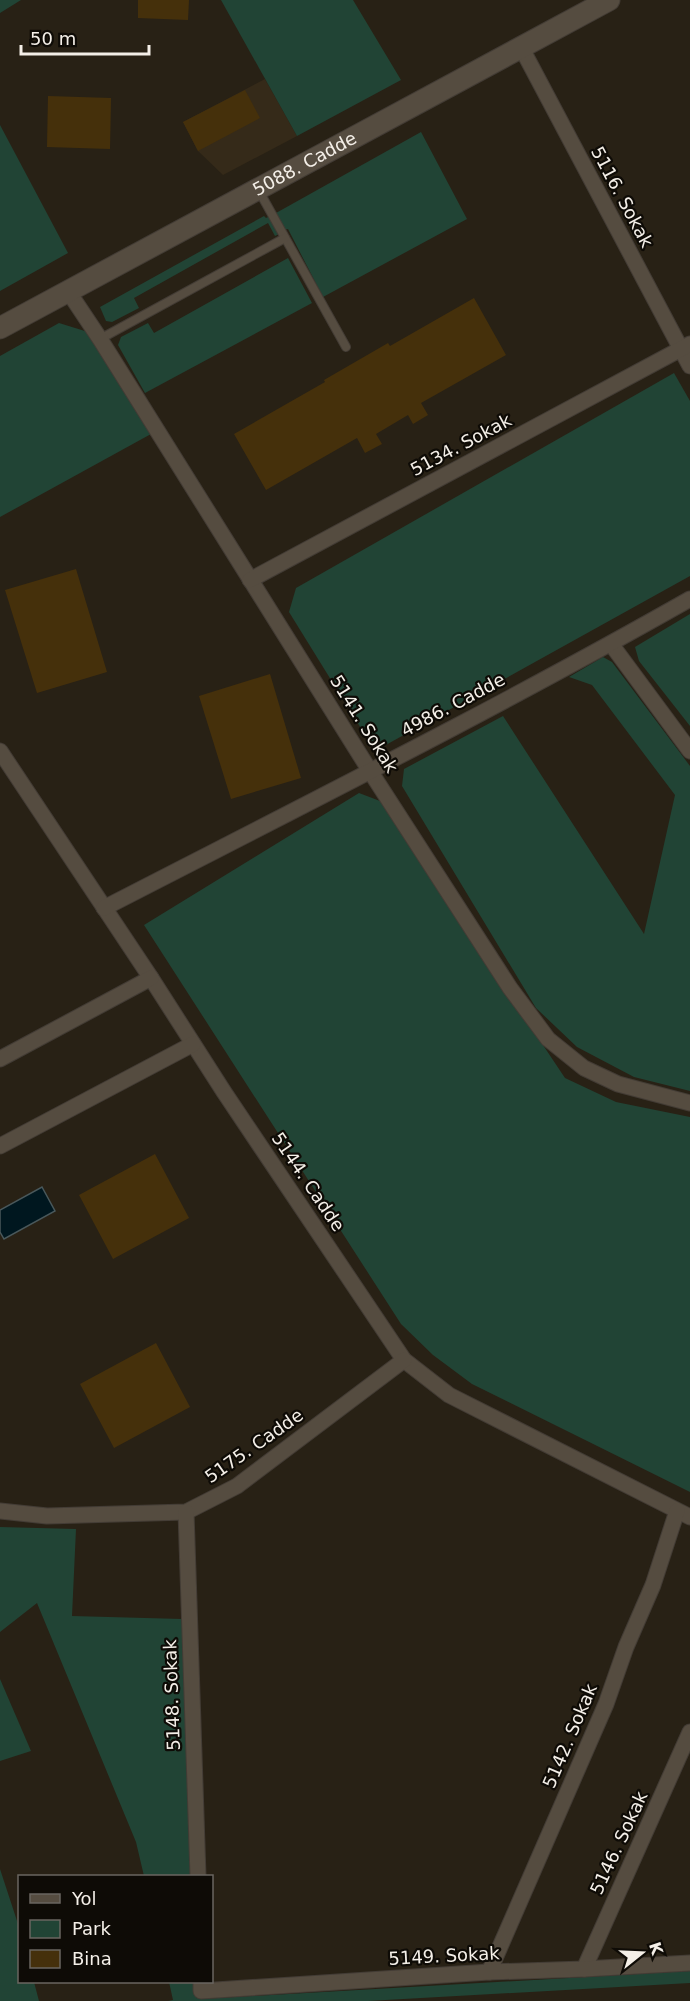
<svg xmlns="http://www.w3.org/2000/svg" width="690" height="2001" font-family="'DejaVu Sans',sans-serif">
  <rect width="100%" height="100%" fill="#282115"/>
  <!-- built -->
  <polygon fill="#352a19" points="265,79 297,136 223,175 198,151 183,122"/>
  <!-- green -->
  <g fill="#214435">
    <polygon points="0,0 21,0 0,13"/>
    <polygon points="221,0 353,0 401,80 297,136"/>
    <polygon points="0,125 68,253 0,291"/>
    <polygon points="421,132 467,219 323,297 288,229 284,230 276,213"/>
    <polygon points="264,216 266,218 270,216 279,234 275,236 268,223 134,298 139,308 112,322 106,321 100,307"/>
    <polygon points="288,258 312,303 145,393 118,345 121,337 148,323 154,333"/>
    <polygon points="59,323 88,332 151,434 0,517 0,356"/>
    <polygon points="674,373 690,401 690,576 375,751 289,612 296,588"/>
    <polygon points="690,614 690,726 639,661 635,647"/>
    <polygon points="603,657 612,662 690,766 690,1091 634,1077 577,1047 536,1008 402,786 404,769 503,716 644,934 675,795 592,685 569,677"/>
    <polygon points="359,793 380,801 565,1078 616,1102 690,1117 690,1492 472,1384 433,1355 401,1324 144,925"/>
    <polygon points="0,1527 76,1529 72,1616 182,1619 195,1876 144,1876 136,1842 37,1603 0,1632"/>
    <polygon points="0,1679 31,1751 0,1761"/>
    <polygon points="0,1869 19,1927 20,1982 34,1982 39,2001 0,2001"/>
    <polygon points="690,1971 690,1983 368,2001 168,2001 173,2000 169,1982 200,1982 201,1999"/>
  </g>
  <!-- water -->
  <polygon fill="#00171f" stroke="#49585b" stroke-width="1.5" points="42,1187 55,1211 4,1239 0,1232 0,1210"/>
  <!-- building -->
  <g fill="#45300b">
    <polygon points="138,0 189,0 188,20 138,18"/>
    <polygon points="245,90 260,118 198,151 183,122"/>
    <polygon points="48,96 111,98 110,149 47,147"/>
    <polygon points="474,298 506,355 421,403 428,415 413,424 408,415 376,434 382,444 365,453 357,438 266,490 234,434 325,382 324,380 388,343 390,346"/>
    <polygon points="76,569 107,672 37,693 5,590"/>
    <polygon points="270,674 301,778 231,799 199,696"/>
    <polygon points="155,1154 189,1218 113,1259 79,1195"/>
    <polygon points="156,1343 190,1407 114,1448 80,1384"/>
  </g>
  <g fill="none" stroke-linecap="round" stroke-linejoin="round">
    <defs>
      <g id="lane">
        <polyline points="259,191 346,347"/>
        <polyline points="100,339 285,238"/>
      </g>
      <g id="street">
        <polyline points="521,47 690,366"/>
        <polyline points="68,291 100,339 370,771 510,988 548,1039 584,1068 618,1084 690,1103"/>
        <polyline points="250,580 690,344"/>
        <polyline points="611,644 690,751"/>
        <polyline points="0,751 151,978 224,1092 404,1360 449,1395 690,1517"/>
        <path d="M 104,908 C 300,807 498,708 690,599"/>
        <polyline points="0,1059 151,978"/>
        <polyline points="0,1146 193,1044"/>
        <polyline points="0,1511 47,1516 186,1512 237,1486 404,1360"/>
        <polyline points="186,1512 198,1876"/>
        <polyline points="584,1969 690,1732"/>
        <polyline points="489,1972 606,1704 626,1647 653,1585 677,1511"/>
        <polyline points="201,1982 201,1991 489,1972 584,1969 690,1963"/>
      </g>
      <g id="secondary">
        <path id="s1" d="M 0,328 L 609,0"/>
      </g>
    </defs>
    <!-- lane casing -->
    <use href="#lane" stroke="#433c35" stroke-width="10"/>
    <!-- street casing -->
    <use href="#street" stroke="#433c35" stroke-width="17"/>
    <!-- secondary casing -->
    <use href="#secondary" stroke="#433c35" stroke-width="23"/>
    <!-- lane -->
    <use href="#lane" stroke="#554c40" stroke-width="8"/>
    <!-- street -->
    <use href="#street" stroke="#554c40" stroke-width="15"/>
    <!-- secondary -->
    <use href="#secondary" stroke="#554c40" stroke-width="21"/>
  </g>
  <g text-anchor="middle" stroke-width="4.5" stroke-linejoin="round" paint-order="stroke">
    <!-- street labels -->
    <g font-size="18" fill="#f4efe8" stroke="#0e0b06">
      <text dy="6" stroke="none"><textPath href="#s1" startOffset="346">5088. Cadde</textPath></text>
      <text transform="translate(622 197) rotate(62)" y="6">5116. Sokak</text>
      <text transform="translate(461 445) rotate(-28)" y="6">5134. Sokak</text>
      <text transform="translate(453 705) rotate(-28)" y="6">4986. Cadde</text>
      <text transform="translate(364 724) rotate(58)" y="6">5141. Sokak</text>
      <text transform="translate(308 1182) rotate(56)" y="6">5144. Cadde</text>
      <text transform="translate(254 1446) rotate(-35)" y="6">5175. Cadde</text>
      <text transform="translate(172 1695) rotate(-92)" y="6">5148. Sokak</text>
      <text transform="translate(570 1736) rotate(-67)" y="6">5142. Sokak</text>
      <text transform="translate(619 1843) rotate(-65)" y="6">5146. Sokak</text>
      <text transform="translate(444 1956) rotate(-3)" y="6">5149. Sokak</text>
    </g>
  </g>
  <!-- legend -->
  <rect x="18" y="1875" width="195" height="108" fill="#0e0b06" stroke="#6a6660" stroke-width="1.5"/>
  <rect x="30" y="1894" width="30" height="9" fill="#554c40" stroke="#6a6660" stroke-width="1.5"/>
  <text x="72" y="1905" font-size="18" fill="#f4efe8">Yol</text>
  <rect x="30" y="1920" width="30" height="18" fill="#214435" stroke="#6a6660" stroke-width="1.5"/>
  <text x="72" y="1935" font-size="18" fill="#f4efe8">Park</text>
  <rect x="30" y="1950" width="30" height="18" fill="#45300b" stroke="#6a6660" stroke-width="1.5"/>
  <text x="72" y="1965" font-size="18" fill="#f4efe8">Bina</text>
  <!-- north arrow -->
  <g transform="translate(642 1953) rotate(72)" stroke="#0e0b06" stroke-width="4.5" paint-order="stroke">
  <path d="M0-4.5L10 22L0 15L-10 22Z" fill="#f4efe8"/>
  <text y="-9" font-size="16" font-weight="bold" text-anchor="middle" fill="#f4efe8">K</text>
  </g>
  <!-- scale -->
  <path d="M21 45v9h128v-9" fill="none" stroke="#f4efe8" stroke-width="3"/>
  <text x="30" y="45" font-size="18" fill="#f4efe8" stroke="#0e0b06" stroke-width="4.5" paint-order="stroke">50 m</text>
</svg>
